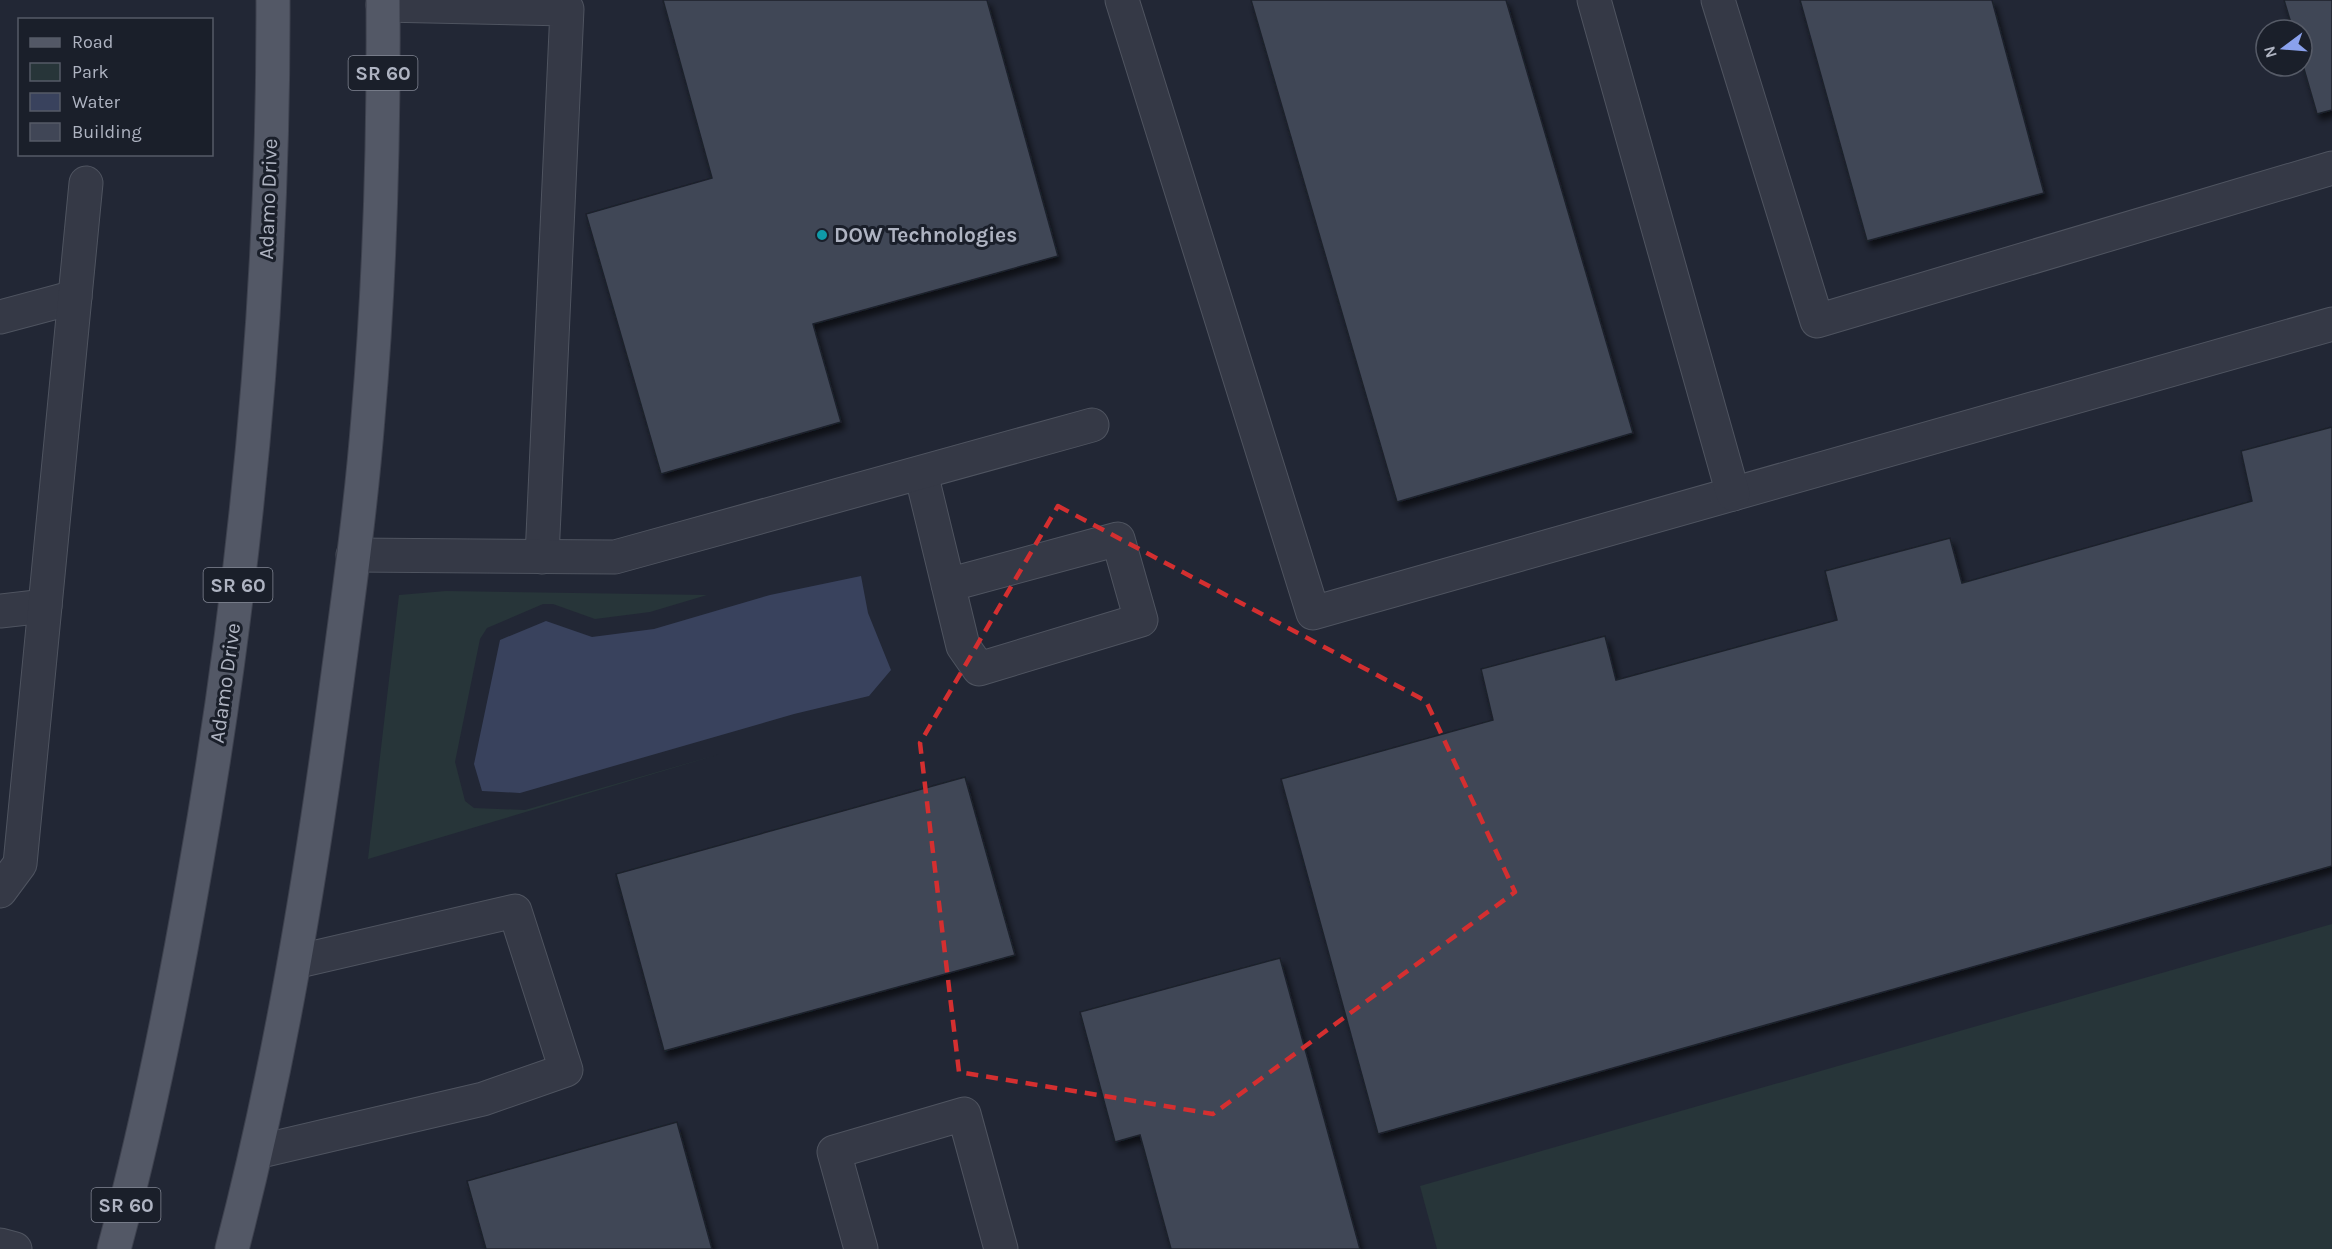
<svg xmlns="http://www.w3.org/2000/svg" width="2332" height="1249" font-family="Karla,sans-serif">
  <defs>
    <filter id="shadow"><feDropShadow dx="3.5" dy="6" stdDeviation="3" flood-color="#0009"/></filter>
  </defs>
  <rect width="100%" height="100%" fill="#222735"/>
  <!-- green -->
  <g fill="#273539">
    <polygon points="446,591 707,595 650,612 595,619 553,604 543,604 487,628 480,639 455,762 465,801 474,808 525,810 720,754 368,859 399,595"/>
    <polygon points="2332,924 2332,1249 1437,1249 1420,1186"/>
  </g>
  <!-- water -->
  <polygon fill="#39425d" points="861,576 868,613 891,670 869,696 794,714 520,793 482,791 474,764 500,640 546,621 592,637 654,629 770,595"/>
  <!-- building -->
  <g fill="#404656" stroke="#1c212c" stroke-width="1.5" filter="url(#shadow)">
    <polygon points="663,0 987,0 1058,256 813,324 841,422 661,474 586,214 712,178"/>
    <polygon points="1251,0 1506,0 1633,433 1397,502"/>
    <polygon points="1800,0 1992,0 2044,193 1867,241"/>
    <polygon points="2284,0 2332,0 2332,110 2317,114 2302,62 2302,30 2293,30"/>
    <polygon points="2332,427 2332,866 1378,1134 1281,779 1493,720 1481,669 1605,636 1616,680 1837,620 1825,571 1950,538 1962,583 2252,501 2241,451"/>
    <polygon points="965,777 1015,955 664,1051 616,874"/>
    <polygon points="1280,958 1360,1249 1171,1249 1140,1135 1115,1142 1080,1012"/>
    <polygon points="677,1122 712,1249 486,1249 467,1181"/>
  </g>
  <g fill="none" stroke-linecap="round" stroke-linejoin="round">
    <defs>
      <g id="minor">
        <polyline points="1122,0 1313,613 2332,324"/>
        <polyline points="1594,0 1733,494"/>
        <polyline points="1718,0 1817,321 2332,168"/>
        <polyline points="383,5 567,9 542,557"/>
        <polyline points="0,317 75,297"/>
        <polyline points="921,473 963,646 979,669 1141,620 1118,539 948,585"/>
        <polyline points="353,555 615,557 1092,425"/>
        <polyline points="0,611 45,606"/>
        <polyline points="0,891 20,864 86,183"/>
        <polyline points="257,1152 483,1099 566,1070 515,911 295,962"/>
        <polyline points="0,1245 15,1249"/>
        <polyline points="861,1249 834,1152 964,1114 1001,1249"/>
      </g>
      <g id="major">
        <path d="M 114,1249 C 148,1124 173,998 195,871 C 246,583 274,292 273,0"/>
        <path d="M 232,1249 C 280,1065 311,877 336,689 C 348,599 361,508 368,418 C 380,279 384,139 383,0"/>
      </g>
    </defs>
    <!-- minor casing -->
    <use href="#minor" stroke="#4f5460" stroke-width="35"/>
    <!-- major casing -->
    <use href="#major" stroke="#3e424f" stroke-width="35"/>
    <!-- minor -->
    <use href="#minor" stroke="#353946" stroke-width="33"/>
    <!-- major -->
    <use href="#major" stroke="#535866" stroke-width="33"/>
  </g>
  <!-- marked area -->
  <path fill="none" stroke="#d42f30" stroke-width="4.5" stroke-dasharray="12 8" stroke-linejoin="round" d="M 1058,506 L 1426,701 L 1515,892 L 1213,1114 L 959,1072 L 920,743 Z"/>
  <!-- markers -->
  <circle fill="#0f9aa8" stroke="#1a1f2a" stroke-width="2" cx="822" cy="235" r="6"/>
  <g text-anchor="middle" stroke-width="6" stroke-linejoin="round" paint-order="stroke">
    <!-- shield labels -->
    <g fill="#1a1f2a" stroke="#828794" stroke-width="1.5">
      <rect x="348.5" y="56" width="69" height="34" rx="4.5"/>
      <rect x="203.5" y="568" width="69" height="34" rx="4.5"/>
      <rect x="91.5" y="1188" width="69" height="34" rx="4.5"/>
    </g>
    <g font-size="20" font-weight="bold" fill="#afb4c2">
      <text x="383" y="80">SR 60</text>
      <text x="238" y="592">SR 60</text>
      <text x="126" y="1212">SR 60</text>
    </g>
    <!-- street labels -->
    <g font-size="21" fill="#afb4c2" stroke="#1a1f2a">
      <text transform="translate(268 199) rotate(-88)" y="7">Adamo Drive</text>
      <text transform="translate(225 683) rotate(-82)" y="7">Adamo Drive</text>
    </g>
    <!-- poi labels -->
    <g font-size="21" font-weight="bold" fill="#afb4c2" stroke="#1a1f2a" text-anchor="start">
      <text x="834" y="242">DOW Technologies</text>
    </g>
  </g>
  <!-- legend -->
  <rect x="18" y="18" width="195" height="138" fill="#1a1f2a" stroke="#565b67" stroke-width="1.5"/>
  <rect x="30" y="38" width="30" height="9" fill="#535866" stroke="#565b67" stroke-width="1.5"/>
  <text x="72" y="48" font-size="18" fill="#afb4c2">Road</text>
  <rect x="30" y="63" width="30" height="18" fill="#273539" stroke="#565b67" stroke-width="1.5"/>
  <text x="72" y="78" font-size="18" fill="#afb4c2">Park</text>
  <rect x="30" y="93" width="30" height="18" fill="#39425d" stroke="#565b67" stroke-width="1.5"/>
  <text x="72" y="108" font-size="18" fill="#afb4c2">Water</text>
  <rect x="30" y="123" width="30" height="18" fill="#404656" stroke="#565b67" stroke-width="1.5"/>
  <text x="72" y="138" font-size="18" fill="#afb4c2">Building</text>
  <!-- north arrow -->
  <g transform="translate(2284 48) rotate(254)"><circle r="28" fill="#1a1f2a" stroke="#565b67" stroke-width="1.5"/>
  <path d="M0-4.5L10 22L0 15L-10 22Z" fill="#8aa1ed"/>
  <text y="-9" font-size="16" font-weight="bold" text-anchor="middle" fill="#afb4c2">N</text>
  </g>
</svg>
